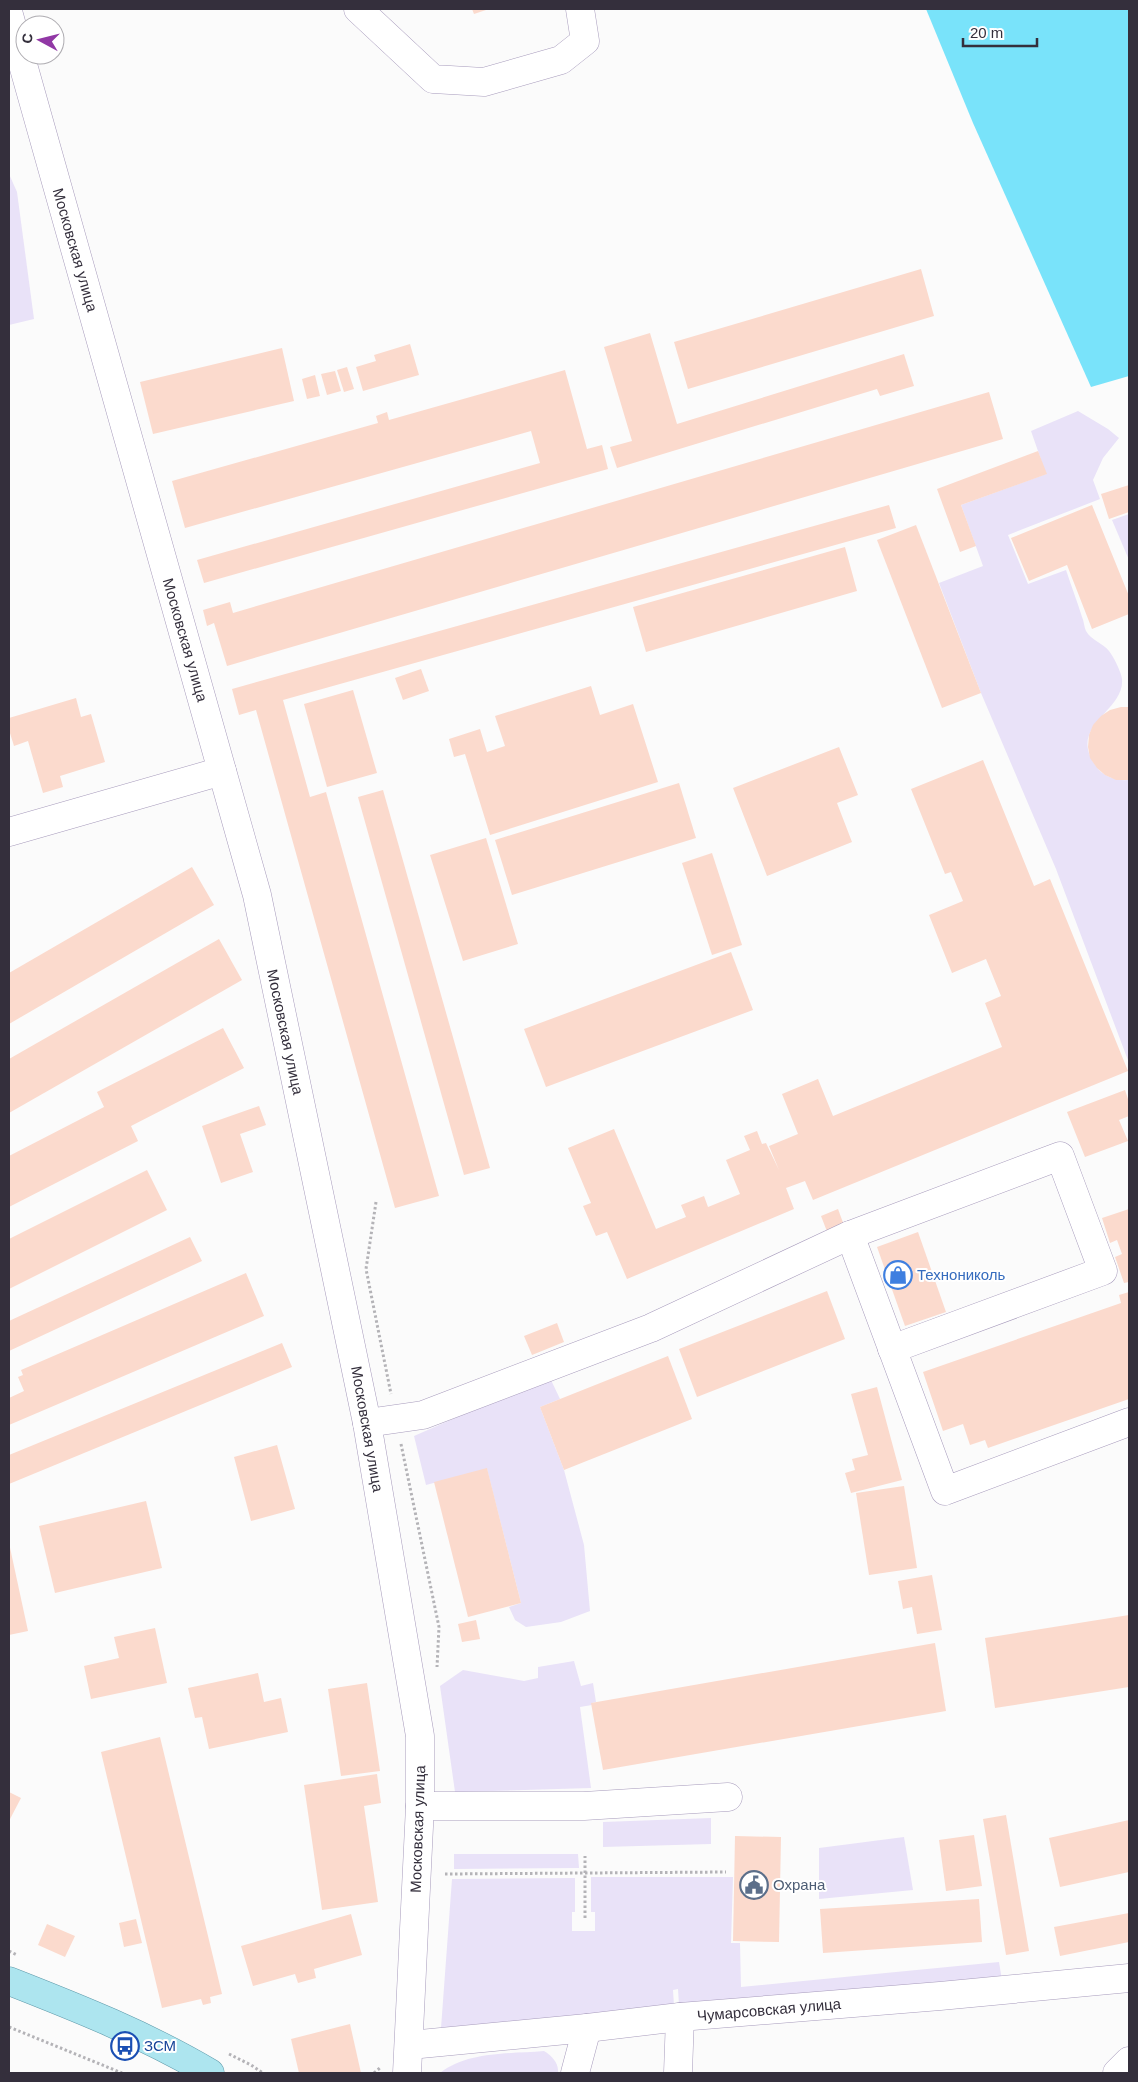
<svg xmlns="http://www.w3.org/2000/svg" width="1138" height="2082" font-family="Helvetica,sans-serif">
  <rect width="100%" height="100%" fill="#fbfbfb"/>
  <!-- green -->
  <g fill="#e9e2f8">
    <polygon points="9,174 17,192 34,319 9,325"/>
    <path d="M 1078,411 L 1108,429 L 1119,438 L 1103,458 L 1093,480 L 1100,499 L 1008,535 L 1028,584 L 1066,570 C 1071,585 1077,601 1082,617 C 1084,621 1084,627 1086,631 C 1091,640 1104,644 1109,651 C 1114,657 1121,672 1122,679 C 1125,712 1066,725 1096,766 C 1103,777 1117,781 1129,780 L 1129,1063 L 1056,869 L 981,693 L 939,583 L 983,566 L 961,505 L 1046,474 L 1031,431 Z"/>
    <polygon points="1129,514 1129,560 1112,520"/>
    <polygon points="551,1380 560,1399 540,1407 564,1470 584,1545 590,1611 561,1622 526,1627 515,1620 509,1607 521,1603 487,1469 426,1485 414,1436 540,1381"/>
    <polygon points="574,1661 581,1686 593,1683 596,1702 592,1703 592,1705 580,1707 591,1788 455,1792 440,1686 463,1670 524,1681 538,1678 538,1667"/>
    <polygon points="711,1818 711,1844 603,1847 603,1822"/>
    <polygon points="904,1837 913,1890 819,1899 819,1848"/>
    <polygon points="454,1854 578,1854 579,1868 454,1869"/>
    <polygon points="591,1877 733,1877 731,1943 740,1943 741,1987 999,1962 1002,1980 679,2005 678,1989 673,1990 674,2006 441,2028 452,1879 575,1878 575,1912 572,1912 572,1931 595,1931 595,1912 591,1912"/>
    <path d="M 544,2051 C 552,2056 559,2063 558,2073 L 440,2073 C 468,2051 509,2054 544,2051 Z"/>
  </g>
  <!-- water -->
  <polygon fill="#79e3fa" points="926,9 1129,9 1129,376 1091,387 973,123"/>
  <!-- building -->
  <g fill="#fbdacd">
    <polygon points="472,9 489,9 474,14"/>
    <polygon points="921,269 934,316 688,389 674,342"/>
    <polygon points="650,333 677,424 904,354 914,386 880,396 877,389 617,468 610,447 632,441 604,347"/>
    <polygon points="410,344 419,375 363,391 356,367 376,361 374,355"/>
    <polygon points="282,348 294,401 153,434 140,382"/>
    <polygon points="347,367 354,389 344,392 337,370"/>
    <polygon points="565,370 587,449 602,445 608,469 204,583 197,560 540,463 531,431 185,528 172,481 378,423 376,416 387,412 389,420"/>
    <polygon points="335,371 341,391 327,395 321,374"/>
    <polygon points="315,375 320,396 307,399 302,379"/>
    <polygon points="989,392 1003,439 227,666 214,623 207,626 203,610 230,602 233,613"/>
    <polygon points="1038,451 1047,474 961,505 976,546 960,552 937,489"/>
    <polygon points="1129,485 1129,512 1109,519 1101,494"/>
    <polygon points="889,505 896,528 283,700 310,797 326,792 439,1196 395,1208 256,710 239,715 232,689"/>
    <polygon points="1092,505 1129,596 1129,614 1092,629 1067,565 1029,581 1011,538"/>
    <polygon points="916,525 981,693 942,708 877,540"/>
    <polygon points="845,547 857,591 646,652 633,607"/>
    <polygon points="421,669 429,691 403,700 395,678"/>
    <polygon points="591,686 600,715 633,704 658,782 490,835 465,754 454,757 449,739 480,729 487,752 505,746 495,716"/>
    <polygon points="353,690 377,773 327,787 304,704"/>
    <polygon points="76,698 81,717 91,714 105,762 60,776 63,787 43,793 28,741 14,746 9,730 9,718"/>
    <polygon points="1121,707 1129,707 1129,780 1116,780 1105,775 1097,768 1090,758 1088,747 1089,735 1093,725 1101,716 1110,710"/>
    <polygon points="839,747 858,795 837,803 852,842 767,876 733,788"/>
    <polygon points="983,760 1034,886 1050,879 1128,1071 813,1200 805,1181 786,1188 794,1209 627,1279 607,1232 596,1236 583,1206 591,1203 568,1148 614,1129 656,1229 686,1217 681,1205 704,1196 708,1207 740,1194 726,1160 750,1150 744,1136 757,1131 762,1144 766,1143 779,1170 769,1146 798,1134 782,1094 818,1079 833,1116 1002,1047 985,1003 1001,996 986,959 952,973 929,915 963,901 951,872 945,874 911,789"/>
    <polygon points="679,783 696,838 512,895 495,840"/>
    <polygon points="383,790 490,1168 464,1175 358,797"/>
    <polygon points="486,838 518,944 463,961 430,855"/>
    <polygon points="712,853 742,945 712,955 682,863"/>
    <polygon points="192,867 214,905 9,1024 9,973"/>
    <polygon points="219,939 242,980 9,1113 9,1059"/>
    <polygon points="731,952 753,1010 546,1087 524,1029"/>
    <polygon points="223,1028 244,1068 131,1126 138,1141 9,1207 9,1156 104,1107 97,1092"/>
    <polygon points="1125,1090 1129,1102 1129,1116 1119,1120 1128,1141 1085,1157 1067,1112"/>
    <polygon points="259,1106 266,1125 240,1134 253,1172 221,1183 202,1126"/>
    <polygon points="147,1170 167,1210 9,1289 9,1239"/>
    <polygon points="838,1209 845,1228 828,1234 821,1216"/>
    <polygon points="1129,1209 1129,1282 1124,1283 1115,1257 1122,1254 1117,1240 1110,1243 1102,1218"/>
    <polygon points="918,1232 946,1312 905,1326 877,1247"/>
    <polygon points="190,1237 202,1261 9,1351 9,1321"/>
    <polygon points="246,1273 264,1316 9,1425 9,1398 24,1391 18,1377 23,1375 21,1370"/>
    <polygon points="827,1291 845,1339 697,1397 679,1349"/>
    <polygon points="1129,1292 1129,1399 988,1448 985,1440 970,1445 963,1424 943,1431 923,1372 1121,1303 1119,1295"/>
    <polygon points="557,1323 564,1342 532,1355 524,1336"/>
    <polygon points="282,1343 292,1367 9,1484 9,1455"/>
    <polygon points="668,1356 692,1419 564,1470 540,1407"/>
    <polygon points="877,1387 902,1480 851,1493 845,1473 855,1470 852,1459 868,1455 851,1394"/>
    <polygon points="277,1445 295,1509 251,1521 234,1457"/>
    <polygon points="487,1468 521,1603 468,1617 434,1482"/>
    <polygon points="904,1486 917,1568 869,1575 856,1493"/>
    <polygon points="146,1501 162,1568 55,1593 39,1526"/>
    <polygon points="9,1543 28,1631 9,1635"/>
    <polygon points="932,1575 942,1630 917,1634 912,1607 903,1609 898,1581"/>
    <polygon points="1129,1615 1129,1687 995,1708 985,1638"/>
    <polygon points="476,1620 480,1639 462,1642 458,1624"/>
    <polygon points="155,1628 167,1683 91,1699 84,1666 119,1658 114,1637"/>
    <polygon points="935,1643 946,1711 603,1770 591,1703"/>
    <polygon points="258,1673 264,1702 281,1698 288,1732 209,1749 202,1717 195,1718 188,1688"/>
    <polygon points="367,1683 380,1771 341,1776 328,1689"/>
    <polygon points="160,1737 222,1994 210,1997 211,2003 203,2005 201,1999 162,2008 101,1752"/>
    <polygon points="377,1774 381,1803 364,1806 378,1902 322,1910 304,1785"/>
    <polygon points="9,1792 21,1798 9,1821"/>
    <polygon points="1006,1815 1029,1951 1006,1955 983,1819"/>
    <polygon points="1129,1820 1129,1872 1060,1887 1049,1838"/>
    <polygon points="974,1835 982,1886 946,1891 939,1840"/>
    <polygon points="735,1836 781,1837 779,1942 733,1941"/>
    <polygon points="979,1899 982,1942 823,1953 820,1909"/>
    <polygon points="1129,1913 1129,1942 1060,1956 1054,1927"/>
    <polygon points="351,1914 362,1955 314,1969 316,1978 298,1983 295,1974 253,1986 241,1946"/>
    <polygon points="136,1919 142,1943 124,1947 119,1923"/>
    <polygon points="47,1924 75,1936 65,1957 38,1945"/>
    <polygon points="350,2024 361,2073 299,2073 291,2039"/>
  </g>
  <g fill="none" stroke-linecap="round" stroke-linejoin="round">
    <defs>
      <g id="minor">
        <polyline points="358,9 433,79 484,82 561,60 585,41 580,9"/>
        <polyline points="9,15 257,895 367,1423 420,1736 420,1806 407,2073"/>
        <polyline points="9,832 222,771"/>
        <polyline points="850,1235 945,1491 1129,1422"/>
        <polyline points="367,1423 423,1415 651,1328 850,1235 1060,1156 1103,1271 892,1349"/>
        <polyline points="420,1806 584,1806 728,1797"/>
        <polyline points="410,2045 587,2028 680,2017 940,1996 1129,1978"/>
        <polyline points="575,2073 587,2028"/>
        <polyline points="678,2073 680,2017"/>
        <polyline points="1117,2073 1129,2061"/>
      </g>
      <path id="major" d="M 9,1981 C 78,2008 146,2035 210,2073"/>
    </defs>
    <!-- minor casing -->
    <use href="#minor" stroke="#a79bbc" stroke-width="29"/>
    <!-- major casing -->
    <use href="#major" stroke="#609aaa" stroke-width="29"/>
    <!-- path -->
    <g stroke="#b4b3b7" stroke-width="3" stroke-dasharray="2.5 2.5" stroke-linecap="butt">
      <polyline points="376,1202 366,1269 391,1394"/>
      <polyline points="401,1444 439,1627 437,1667"/>
      <polyline points="445,1874 726,1872"/>
      <polyline points="585,1918 585,1856"/>
      <polyline points="9,1951 17,1955"/>
      <polyline points="9,2027 122,2073"/>
      <polyline points="229,2054 251,2065 263,2073"/>
      <polyline points="374,2073 381,2067"/>
    </g>
    <!-- minor -->
    <use href="#minor" stroke="#fff" stroke-width="28"/>
    <!-- major -->
    <use href="#major" stroke="#ade5ef" stroke-width="28"/>
  </g>
  <!-- icons -->
  <defs>
    <symbol id="shop-ring" viewBox="-11 -11 22 22"><circle r="9.5" fill="#fff" stroke="#3f7fe0" stroke-width="1.5"/><path d="M-5-2.5h2.3a2.7 3.5 0 0 1 5.4 0H5L5.5 6h-11ZM-1.5-2.5h3a1.5 2.3 0 0 0-3 0Z" fill="#3f7fe0"/></symbol>
    <symbol id="civic-ring" viewBox="-11 -11 22 22"><circle r="9.5" fill="#fff" stroke="#5c6f8a" stroke-width="1.5"/><path d="M-.6-6.5H3V-4.5H.6V-3L4-1V1h2V6H-6V1h2V-1L-.6-3ZM-1.2 2.5V6h2.4V2.5Z" fill="#5c6f8a"/></symbol>
    <symbol id="bus-ring" viewBox="-11 -11 22 22"><circle r="9.5" fill="#fff" stroke="#1a4fb4" stroke-width="1.5"/><path d="M-5-6H5V4H4V6H2V4H-2V6H-4V4H-5ZM-3.5-4V0h7V-4ZM-3.5 1.2v1.5H-2V1.2ZM2 1.2v1.5H3.5V1.2Z" fill="#1a4fb4"/></symbol>
  </defs>
  <g fill-rule="evenodd">
    <use href="#shop-ring" x="882" y="1259" width="32" height="32"/>
    <use href="#civic-ring" x="738" y="1869" width="32" height="32"/>
    <use href="#bus-ring" x="109" y="2030" width="32" height="32"/>
  </g>
  <g text-anchor="middle" stroke-width="4" stroke-linejoin="round" paint-order="stroke">
    <!-- street labels -->
    <g font-size="15" fill="#342f3c" stroke="#fff">
      <text transform="translate(75 250) rotate(74)" y="5">Московская улица</text>
      <text transform="translate(185 640) rotate(74)" y="5">Московская улица</text>
      <text transform="translate(285 1032) rotate(78)" y="5">Московская улица</text>
      <text transform="translate(367 1429) rotate(80)" y="5">Московская улица</text>
      <text transform="translate(418 1829) rotate(-88)" y="5">Московская улица</text>
      <text transform="translate(769 2010) rotate(-5)" y="5">Чумарсовская улица</text>
    </g>
    <!-- shop labels -->
    <g font-size="15" fill="#366cbe" stroke="#fff" text-anchor="start">
      <text x="917" y="1280">Технониколь</text>
    </g>
    <!-- service labels -->
    <g font-size="15" fill="#4e5e75" stroke="#fff" text-anchor="start">
      <text x="773" y="1890">Охрана</text>
    </g>
    <!-- transit labels -->
    <g font-size="15" fill="#164399" stroke="#fff" text-anchor="start">
      <text x="144" y="2051">ЗСМ</text>
    </g>
  </g>
  <!-- border -->
  <rect width="1138" height="2082" fill="none" stroke="#342f3c" stroke-width="20"/>
  <!-- north arrow -->
  <g transform="translate(40 40) rotate(277)"><circle r="24" fill="#ffffff" stroke="#aeacb1"/>
  <path d="M0-4L9 19L0 12L-9 19Z" fill="#9138a5"/>
  <text y="-8" font-size="14" font-weight="bold" text-anchor="middle" fill="#342f3c">С</text>
  </g>
  <!-- scale -->
  <path d="M963 38v8h74v-8" fill="none" stroke="#342f3c" stroke-width="2.5"/>
  <text x="970" y="38" font-size="15" fill="#342f3c" stroke="#ffffff" stroke-width="4" paint-order="stroke">20 m</text>
</svg>
